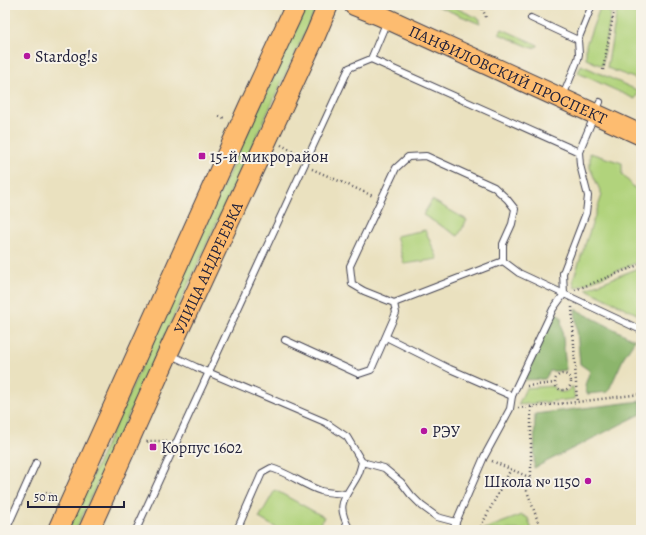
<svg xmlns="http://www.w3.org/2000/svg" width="646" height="535" font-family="Alegreya,serif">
  <rect width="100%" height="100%" fill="#f7f3e8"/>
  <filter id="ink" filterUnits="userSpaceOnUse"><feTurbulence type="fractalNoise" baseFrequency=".025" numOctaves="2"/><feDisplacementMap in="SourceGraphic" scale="8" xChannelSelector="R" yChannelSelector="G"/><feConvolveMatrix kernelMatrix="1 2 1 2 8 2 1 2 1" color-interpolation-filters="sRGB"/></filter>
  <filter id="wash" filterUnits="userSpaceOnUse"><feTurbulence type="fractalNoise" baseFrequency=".012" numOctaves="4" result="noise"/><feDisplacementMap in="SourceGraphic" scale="16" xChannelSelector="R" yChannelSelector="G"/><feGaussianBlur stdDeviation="0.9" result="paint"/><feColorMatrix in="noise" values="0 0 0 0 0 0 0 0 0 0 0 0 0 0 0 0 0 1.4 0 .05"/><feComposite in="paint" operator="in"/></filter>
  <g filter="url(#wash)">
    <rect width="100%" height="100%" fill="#eae1bf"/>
    <!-- green -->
    <g fill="#b1d37c" stroke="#6a7a5c">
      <polygon points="435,5 449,5 480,19 480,24"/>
      <polygon points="601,5 613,5 613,8 609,8 607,11 611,13 602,66 586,59 586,45"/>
      <polygon points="618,5 620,5 641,15 641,75 639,80 607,68"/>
      <polygon points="309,8 312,10 314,13 220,215 76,530 68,530 212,210 305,9"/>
      <polygon points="502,29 538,45 538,46 532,48 499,34"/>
      <polygon points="581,65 639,91 635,99 578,73"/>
      <polygon points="590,153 622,163 622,174 641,195 641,261 575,288 573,280 602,195 590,168"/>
      <polygon points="432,200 467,220 458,236 423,215"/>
      <polygon points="425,230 438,259 404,264 396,236"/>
      <polygon points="641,267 641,316 586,289"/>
      <path d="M 553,386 C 557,393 564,394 570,389 L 571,387 L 573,387 L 575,399 L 518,405 L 526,388 Z"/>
      <polygon points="275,490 324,517 317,530 280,530 259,518"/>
      <polygon points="522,515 528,518 532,530 482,530"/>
    </g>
    <!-- forest -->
    <g fill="#8cb56c" stroke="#576c54">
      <polygon points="575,309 635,340 625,355 608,392 587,394 585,385 590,371 580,364"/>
      <polygon points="555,312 561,317 566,370 557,371 550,371 545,379 523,380"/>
      <polygon points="641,401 641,414 534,468 535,414"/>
    </g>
  </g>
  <g filter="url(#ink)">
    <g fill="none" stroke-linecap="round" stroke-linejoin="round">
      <defs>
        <g id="service">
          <polyline points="531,18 578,40"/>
          <polyline points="387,21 371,59 579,152"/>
          <polyline points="563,96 578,59 579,54 578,40 592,5"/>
          <polyline points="600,102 579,152 580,165 588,196 586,213 563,273 564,294 641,330"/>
          <polyline points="394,303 503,261"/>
          <polyline points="386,337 450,369 512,396"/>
          <polyline points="285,340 359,374 371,370 396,313 394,303 364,291 352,284 350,266 396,168 408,157 426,156 494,187 507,199 515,209 512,224 503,244 503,261 519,273 564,294 553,309 512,396 510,409 484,457 456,522"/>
          <path d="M 171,355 L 196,367 L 325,422 L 347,437 L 362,462 C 361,466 360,471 358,475 C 346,498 334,502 350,530"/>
          <polyline points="362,462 384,468 401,482 411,495 422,506 437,517 456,522 453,530"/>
          <polyline points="6,530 36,463"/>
          <polyline points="136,530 349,68 371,59"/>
          <path d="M 237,530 L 262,473 L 271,468 C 289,473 303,485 321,491 C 328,493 338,493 346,494"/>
        </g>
        <g id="primary">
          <path id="s1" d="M 354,5 L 379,15 L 641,135"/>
          <polyline points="58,530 249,106 296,5"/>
          <path id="s2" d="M 89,530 L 168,353 L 315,36 L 328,5"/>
        </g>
      </defs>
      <!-- service casing -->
      <use href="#service" stroke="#403f4f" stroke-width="8"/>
      <!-- primary casing -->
      <use href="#primary" stroke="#403f4f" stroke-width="22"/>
      <!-- path -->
      <g stroke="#403f4f" stroke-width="2.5" stroke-dasharray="1 3" stroke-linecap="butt">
        <polyline points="481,5 486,18"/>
        <polyline points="634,5 641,8"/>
        <polyline points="603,70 615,5"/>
        <polyline points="219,116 226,119"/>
        <polyline points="281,145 295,152"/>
        <polyline points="312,169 373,196"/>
        <polyline points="575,290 641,264"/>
        <polyline points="572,307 577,402"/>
        <circle cx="563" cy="382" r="8"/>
        <polyline points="527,386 555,383"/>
        <polyline points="531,407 531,478 527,491 541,530"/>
        <polyline points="518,408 577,402 641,394"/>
        <polyline points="147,442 148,441 167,441"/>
        <polyline points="492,461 531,478"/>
        <polyline points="46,492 57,497"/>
        <polyline points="479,530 511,469"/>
      </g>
      <!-- service -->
      <use href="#service" stroke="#fff" stroke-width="6"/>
      <!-- primary -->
      <use href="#primary" stroke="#fdbc6f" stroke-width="20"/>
    </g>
  </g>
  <!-- markers -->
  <g fill="#b5179e" stroke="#f7f3e8" stroke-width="1.5">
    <circle cx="27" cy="56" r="4"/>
    <rect x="198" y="152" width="8" height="8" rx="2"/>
    <circle cx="424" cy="431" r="4"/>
    <rect x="149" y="443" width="8" height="8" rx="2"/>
    <circle cx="588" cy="481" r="4"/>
  </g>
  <g text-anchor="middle" stroke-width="4" stroke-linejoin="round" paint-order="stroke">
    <!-- poi labels -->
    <g font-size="16" fill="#22223b" stroke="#f7f3e8" text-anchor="start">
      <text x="35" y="62">Stardog!s</text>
      <text x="210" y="162">15-й микрорайон</text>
      <text x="432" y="437">РЭУ</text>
      <text x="161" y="453">Корпус 1602</text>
      <text x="580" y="487" text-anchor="end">Школа № 1150</text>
    </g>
    <!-- street labels -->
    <g font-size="16" fill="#22223b" stroke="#f7f3e8">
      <text dy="6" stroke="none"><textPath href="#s1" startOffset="169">ПАНФИЛОВСКИЙ ПРОСПЕКТ</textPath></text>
      <text dy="6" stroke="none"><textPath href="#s2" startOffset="288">УЛИЦА АНДРЕЕВКА</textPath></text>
    </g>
  </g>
  <!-- margin -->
  <rect width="646" height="535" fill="none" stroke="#f7f3e8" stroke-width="20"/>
  <!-- scale -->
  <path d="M28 501v6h96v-6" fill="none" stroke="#22223b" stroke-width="2"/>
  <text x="34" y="501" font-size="12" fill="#22223b" stroke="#f7f3e8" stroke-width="3" paint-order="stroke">50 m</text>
</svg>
